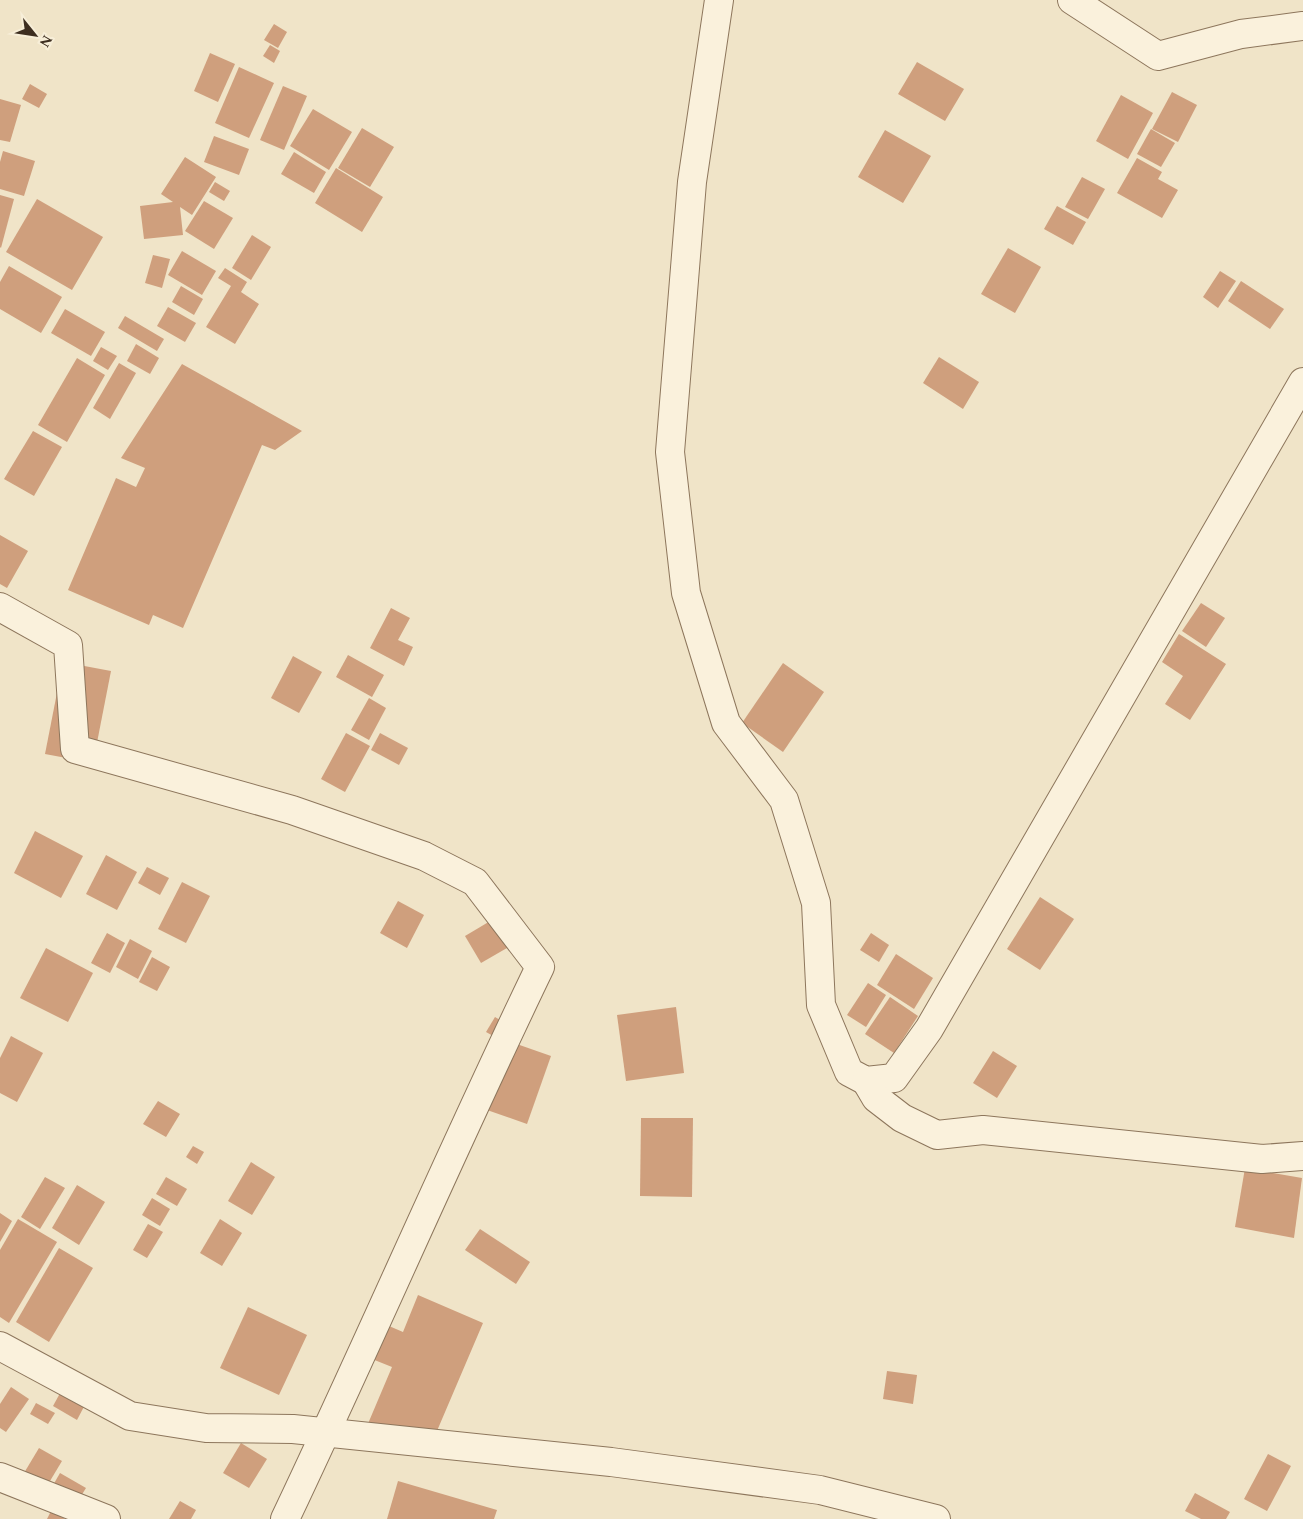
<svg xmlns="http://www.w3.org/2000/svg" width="1303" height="1519" font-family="Spectral,serif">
  <rect width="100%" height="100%" fill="#f0e4c8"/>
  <!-- building -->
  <g fill="#cf9f7d">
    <polygon points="274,24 287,32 278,48 264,40"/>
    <polygon points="270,45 280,51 274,63 263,56"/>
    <polygon points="210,53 235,64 218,102 194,91"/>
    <polygon points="917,62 964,89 945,121 898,94"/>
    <polygon points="239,67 274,83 249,138 215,123"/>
    <polygon points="30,84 47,94 39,108 22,99"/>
    <polygon points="283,86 307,96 284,150 260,140"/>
    <polygon points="1172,92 1197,105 1178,142 1152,129"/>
    <polygon points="1121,95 1153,113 1128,159 1096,141"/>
    <polygon points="0,99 21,105 10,142 0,140"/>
    <polygon points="313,109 352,132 329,170 290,146"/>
    <polygon points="362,128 394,147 370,187 338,168"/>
    <polygon points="1151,129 1175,143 1161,167 1137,154"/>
    <polygon points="885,130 931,156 903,203 858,177"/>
    <polygon points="214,136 249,149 239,175 204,162"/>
    <polygon points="3,151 35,161 24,196 0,189 0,162"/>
    <polygon points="294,152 326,172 314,193 281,174"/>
    <polygon points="185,157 216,177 192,215 180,207 183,235 144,239 140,206 173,202 161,194"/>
    <polygon points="1137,158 1162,172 1158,179 1178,190 1162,218 1117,193"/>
    <polygon points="336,168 383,197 362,232 315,203"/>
    <polygon points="1082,177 1105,189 1088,219 1065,207"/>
    <polygon points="215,182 230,191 224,201 209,192"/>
    <polygon points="0,195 14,199 1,248 0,247"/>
    <polygon points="37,199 103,237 72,290 6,252"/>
    <polygon points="204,201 233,218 214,249 185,231"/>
    <polygon points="1057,206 1086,222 1073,245 1044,229"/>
    <polygon points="252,235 271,247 251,280 232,268"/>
    <polygon points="1008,248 1041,267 1015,313 981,294"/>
    <polygon points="182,251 216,271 202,295 168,275"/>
    <polygon points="153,255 170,259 162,288 145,283"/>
    <polygon points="9,266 62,297 41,333 0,309 0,282"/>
    <polygon points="225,268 247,282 241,292 259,304 235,344 206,327 231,286 218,278"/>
    <polygon points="1220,271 1236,281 1218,308 1203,297"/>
    <polygon points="1241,281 1284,309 1270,329 1228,301"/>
    <polygon points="181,286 203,299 194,315 172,302"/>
    <polygon points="168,307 196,323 185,342 157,326"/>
    <polygon points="65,309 105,332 91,356 51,333"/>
    <polygon points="125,316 164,339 157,351 118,328"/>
    <polygon points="136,344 159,358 150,374 127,361"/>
    <polygon points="101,347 117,356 108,370 93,361"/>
    <polygon points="939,357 979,382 963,409 923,383"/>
    <polygon points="77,358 105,375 67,442 38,425"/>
    <polygon points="119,363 136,373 110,419 93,408"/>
    <polygon points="182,364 302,431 275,450 262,445 183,628 153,615 149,625 68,590 116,478 136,487 145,468 121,458"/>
    <polygon points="33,431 62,447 34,496 4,479"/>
    <polygon points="0,535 28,551 7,588 0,584"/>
    <polygon points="1201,603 1225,618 1206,647 1182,631"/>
    <polygon points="391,608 410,618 398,640 413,647 404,666 370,648"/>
    <polygon points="1179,634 1226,664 1190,720 1165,704 1183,676 1162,662"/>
    <polygon points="348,655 384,675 372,697 336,677"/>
    <polygon points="293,656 322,672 299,713 271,698"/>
    <polygon points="63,662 111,671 93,763 45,754"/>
    <polygon points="783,663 824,692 783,752 742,723"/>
    <polygon points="369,698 386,708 369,740 351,730"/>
    <polygon points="346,733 370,746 345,792 321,779"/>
    <polygon points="380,733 408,748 399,765 371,750"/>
    <polygon points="35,831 83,856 61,898 14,873"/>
    <polygon points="106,855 137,872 117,910 86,894"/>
    <polygon points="147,867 169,878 160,895 138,883"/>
    <polygon points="182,882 210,896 186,943 158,929"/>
    <polygon points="1040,897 1074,919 1040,970 1007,949"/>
    <polygon points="398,901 424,915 407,948 380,933"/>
    <polygon points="497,917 514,944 481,963 465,936"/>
    <polygon points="107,933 125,943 110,973 91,963"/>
    <polygon points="871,933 889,945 879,962 860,950"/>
    <polygon points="130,939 152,951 138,979 116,967"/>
    <polygon points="46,948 93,973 68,1022 20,998"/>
    <polygon points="896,954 933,978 914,1009 877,985"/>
    <polygon points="152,957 170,967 157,991 139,982"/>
    <polygon points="868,983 886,995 866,1027 847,1015"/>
    <polygon points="890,997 918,1016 894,1053 865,1034"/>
    <polygon points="676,1007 684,1073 626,1081 617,1015"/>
    <polygon points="495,1017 514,1028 506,1043 486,1032"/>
    <polygon points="11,1036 43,1053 17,1102 0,1093 0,1058"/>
    <polygon points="511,1042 551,1056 527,1124 487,1110"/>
    <polygon points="993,1051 1017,1066 997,1098 973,1083"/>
    <polygon points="158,1101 180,1114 166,1137 143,1124"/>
    <polygon points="641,1118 693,1118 692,1197 640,1196"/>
    <polygon points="193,1146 204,1152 197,1164 186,1157"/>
    <polygon points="251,1162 275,1177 252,1215 228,1201"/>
    <polygon points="1245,1168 1302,1178 1294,1238 1235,1227"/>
    <polygon points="45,1177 65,1188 40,1229 21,1217"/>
    <polygon points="166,1177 187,1189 177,1206 156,1194"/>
    <polygon points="77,1185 105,1202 79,1245 52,1228"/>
    <polygon points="152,1198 170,1209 160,1226 142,1215"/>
    <polygon points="0,1213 12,1221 0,1242"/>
    <polygon points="18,1219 57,1242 9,1323 0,1317 0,1250"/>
    <polygon points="220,1219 242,1233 222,1266 200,1253"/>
    <polygon points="148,1224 163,1232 147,1258 133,1250"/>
    <polygon points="480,1229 530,1262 516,1284 465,1250"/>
    <polygon points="59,1248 93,1268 49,1342 16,1322"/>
    <polygon points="418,1295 483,1323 428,1452 367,1426 392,1367 367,1357 382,1323 403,1332"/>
    <polygon points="248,1307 307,1335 279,1395 220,1368"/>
    <polygon points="887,1371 917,1375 913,1404 883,1399"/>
    <polygon points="64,1386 88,1399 77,1420 53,1406"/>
    <polygon points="11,1387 29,1399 6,1432 0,1428 0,1404"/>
    <polygon points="36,1403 55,1413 48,1424 30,1414"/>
    <polygon points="241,1443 267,1459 249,1488 223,1473"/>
    <polygon points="39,1448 62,1461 41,1496 18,1483"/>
    <polygon points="1268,1454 1291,1466 1267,1511 1244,1499"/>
    <polygon points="60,1473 86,1488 73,1509 48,1494"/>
    <polygon points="398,1481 497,1510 494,1519 387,1519"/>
    <polygon points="1195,1493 1230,1512 1226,1519 1201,1519 1185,1511"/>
    <polygon points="180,1501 196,1510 191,1519 169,1519"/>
    <polygon points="51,1511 65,1519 47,1519"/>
  </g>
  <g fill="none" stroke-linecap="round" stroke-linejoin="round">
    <defs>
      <g id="street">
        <polyline points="719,0 692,182 670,452 686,593 726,723 784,800 816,903 821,1005 849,1072 866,1081 894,1078 929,1029 1303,382"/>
        <polyline points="1072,0 1158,56 1241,34 1303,26"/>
        <path d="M 0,607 L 68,645 L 75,749 L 292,810 L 424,856 L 475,882 L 540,967 C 452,1149 372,1336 285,1519"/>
        <polyline points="866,1081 876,1098 902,1118 937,1135 983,1130 1262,1159 1303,1156"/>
        <polyline points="0,1346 130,1416 206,1428 293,1429 611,1462 820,1490 936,1519"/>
        <polyline points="0,1477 106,1519"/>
      </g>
    </defs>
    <!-- street casing -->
    <use href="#street" stroke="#8d765c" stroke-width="30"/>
    <!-- street -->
    <use href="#street" stroke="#faf1dc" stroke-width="28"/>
  </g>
  <!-- north arrow -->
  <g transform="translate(35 35) rotate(120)" stroke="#f7eed8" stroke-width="4" paint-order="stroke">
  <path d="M0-4L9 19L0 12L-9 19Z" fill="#3d2e20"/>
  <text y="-8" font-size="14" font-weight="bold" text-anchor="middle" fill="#3d2e20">N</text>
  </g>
</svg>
